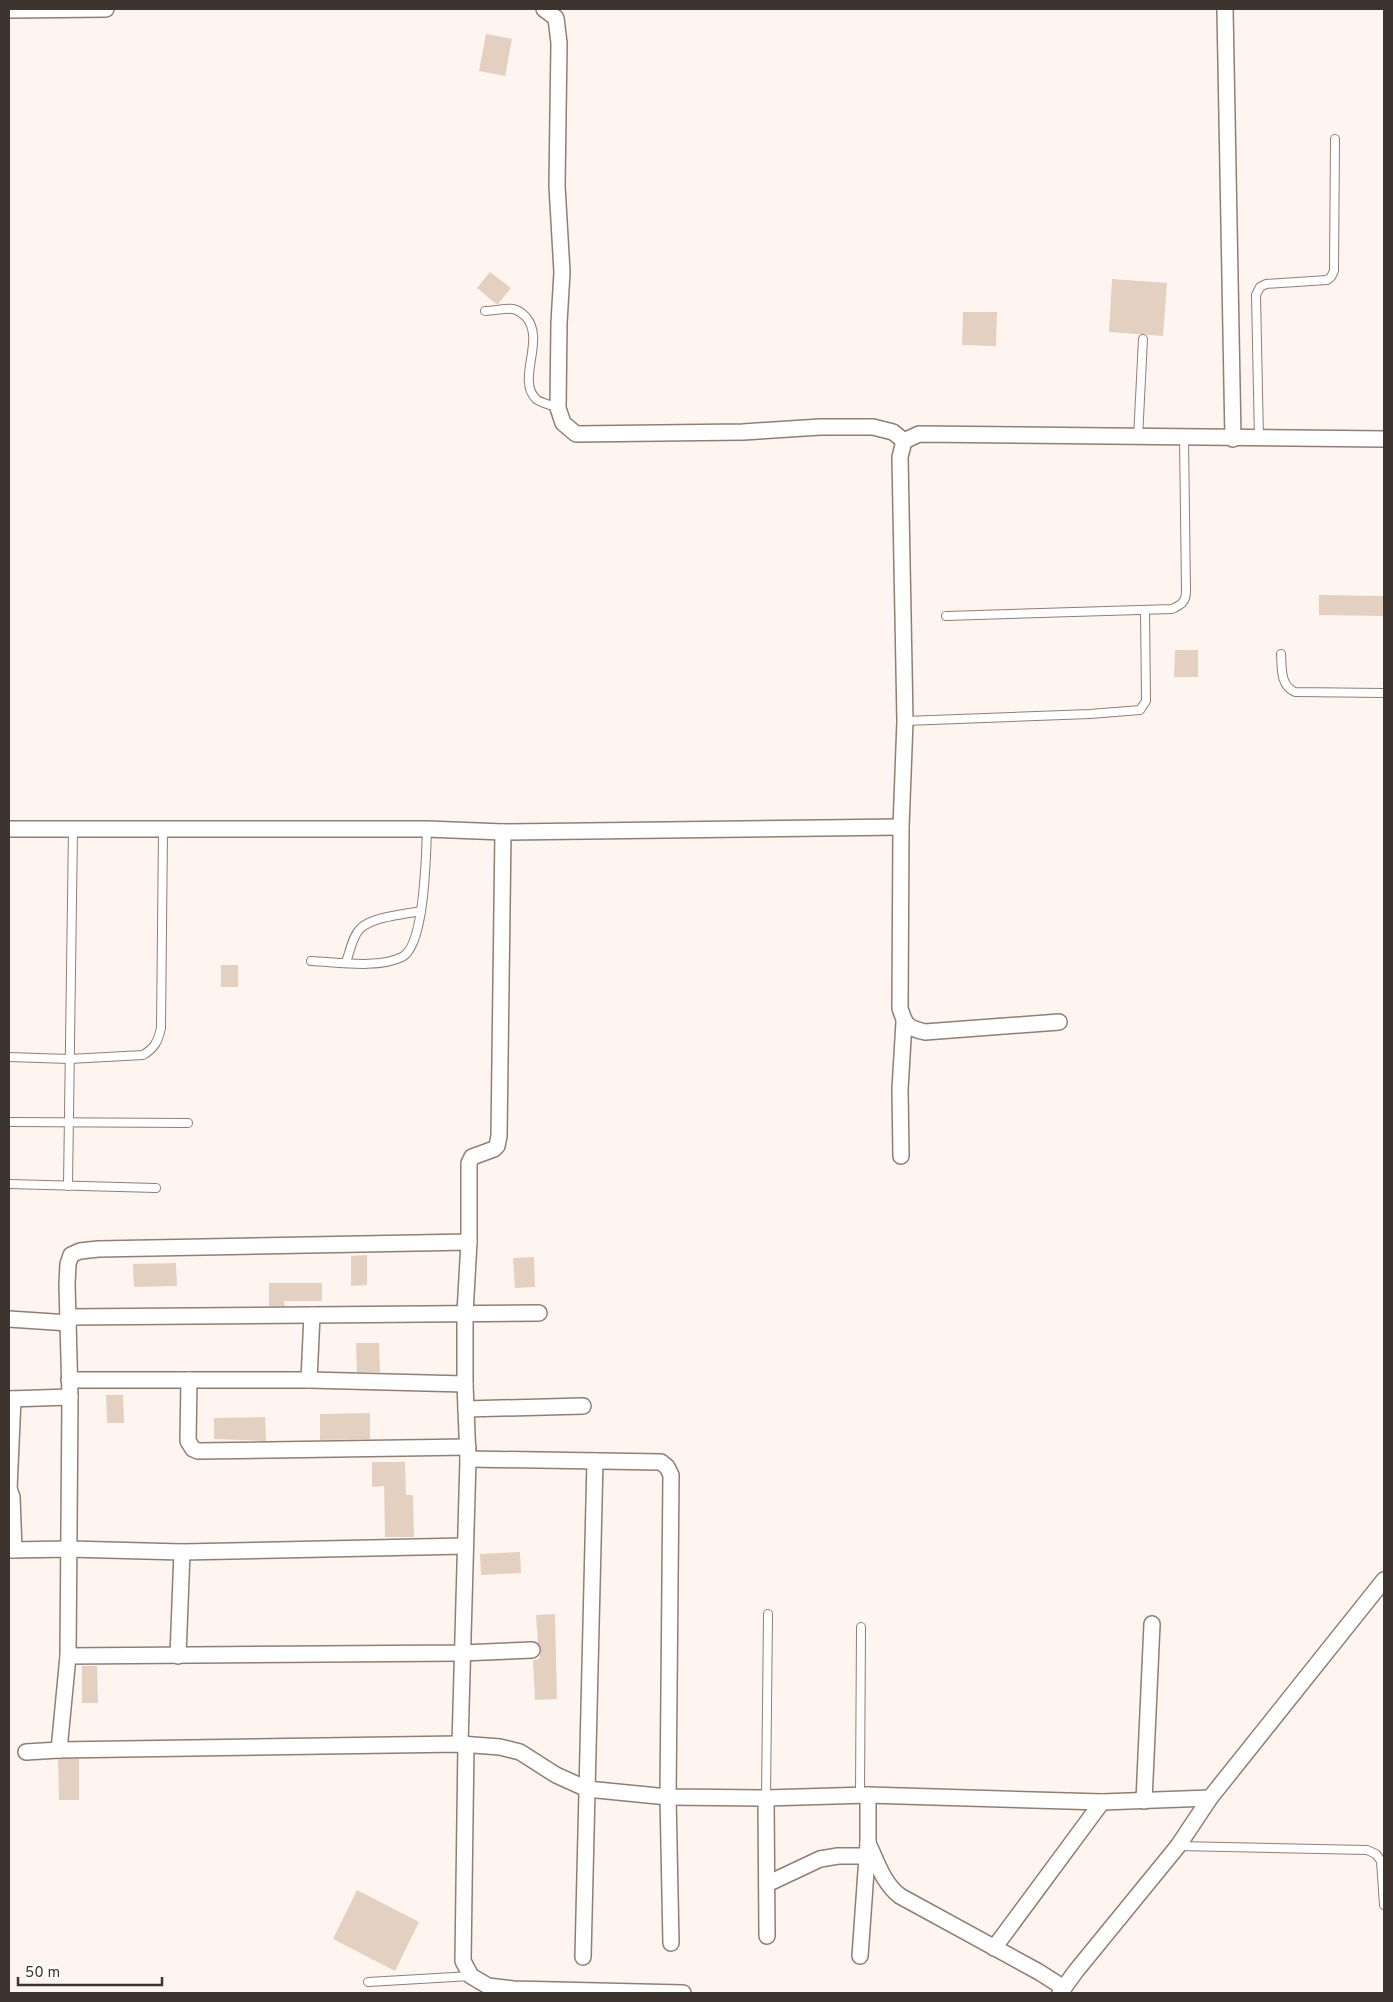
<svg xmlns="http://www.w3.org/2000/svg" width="1393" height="2002" font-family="Overpass,sans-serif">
  <rect width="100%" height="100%" fill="#fff5f0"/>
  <!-- building -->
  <g fill="#e4d0c1">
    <polygon points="486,34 512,39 505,76 479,71"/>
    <polygon points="490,272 511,288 498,304 496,304 477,288"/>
    <polygon points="1112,279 1167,283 1163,336 1109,332"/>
    <polygon points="963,312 997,312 996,346 962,345"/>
    <polygon points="1319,595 1384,596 1384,616 1319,615"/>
    <polygon points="1175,650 1198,650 1198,677 1174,677"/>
    <rect x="221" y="965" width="17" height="22"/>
    <polygon points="367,1255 367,1285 351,1286 351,1256"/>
    <polygon points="534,1257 535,1287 515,1288 513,1258"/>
    <polygon points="176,1263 177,1286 134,1287 133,1264"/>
    <polygon points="269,1283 322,1283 322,1301 284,1301 285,1306 269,1306"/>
    <polygon points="356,1343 379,1343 380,1372 357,1372"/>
    <polygon points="106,1395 123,1395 124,1423 107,1423"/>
    <polygon points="370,1413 370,1439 320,1440 320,1414"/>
    <polygon points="265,1417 266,1441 214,1439 214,1418"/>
    <polygon points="372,1462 405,1462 406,1495 413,1495 414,1537 385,1537 384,1486 372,1487"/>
    <polygon points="520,1552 521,1573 481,1575 480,1554"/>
    <polygon points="555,1614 557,1699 535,1700 533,1660 539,1659 541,1650 538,1643 536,1615"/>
    <polygon points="82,1666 97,1666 98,1703 82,1703"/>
    <polygon points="58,1759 79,1759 79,1800 59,1800"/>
    <polygon points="357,1890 419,1922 395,1971 333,1939"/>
  </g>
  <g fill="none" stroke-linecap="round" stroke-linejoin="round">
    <defs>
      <g id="service">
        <path d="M 485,311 C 494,311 504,308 513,309 C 518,310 522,313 526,317 C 546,340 516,379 536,399 C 541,403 551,405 558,408"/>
        <polyline points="1138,438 1143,339"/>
        <polyline points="1259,439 1256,295 1260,287 1266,284 1327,280 1331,277 1334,271 1335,139"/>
        <path d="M 946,616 L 1172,609 C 1181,605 1186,602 1186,591 L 1184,438"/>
        <path d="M 1281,654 C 1282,669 1280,685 1295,692 L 1384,693"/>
        <polyline points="905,721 1090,714 1140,710 1146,701 1145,610"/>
        <path d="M 311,961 C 337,962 378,969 402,957 C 425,946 426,855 427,829"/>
        <path d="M 346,962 C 350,952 352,937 360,929 C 371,917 405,914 421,911"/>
        <path d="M 9,1057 L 69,1059 L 143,1055 C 155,1048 158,1041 161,1028 L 163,830"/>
        <polyline points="9,1122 188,1123"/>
        <polyline points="9,1184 156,1188"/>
        <polyline points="68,1186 73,829"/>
        <polyline points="860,1795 861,1627"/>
        <polyline points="766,1798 768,1614"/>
        <polyline points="1178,1846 1367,1850 1376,1854 1381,1861 1384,1905"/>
        <polyline points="368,1982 471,1976"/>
      </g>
      <g id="minor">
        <polyline points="544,9 556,18 559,43 557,186 562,272 559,323 558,408 563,423 576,434 743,432 820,427 873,427 893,432 904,441"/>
        <polyline points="1225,9 1233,439"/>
        <polyline points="9,10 106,9"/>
        <polyline points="9,829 427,829 503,832 901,827"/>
        <path d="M 1059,1022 L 925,1032 C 907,1028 905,1025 900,1008 L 901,827 L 905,721 L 900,457 L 904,441 L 919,434 L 1384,439"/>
        <polyline points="901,1156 900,1089 904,1022"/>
        <polyline points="69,1317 539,1313"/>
        <polyline points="9,1319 69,1323"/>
        <polyline points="69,1380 309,1380 465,1384"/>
        <polyline points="189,1380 188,1441 193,1449 198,1451 468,1447"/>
        <polyline points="309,1380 312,1315"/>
        <polyline points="9,1399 70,1397"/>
        <polyline points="466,1409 583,1406"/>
        <polyline points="468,1459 661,1462 667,1467 671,1475 668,1797 671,1943"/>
        <polyline points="9,1489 13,1399"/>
        <polyline points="9,1489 12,1497 14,1550"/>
        <polyline points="9,1550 69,1549 182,1552 465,1546"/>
        <polyline points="68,1656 461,1653 532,1650"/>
        <polyline points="178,1656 182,1552"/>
        <polyline points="460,1744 468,1459 465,1384 465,1313 469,1242 469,1163 472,1157 494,1149 497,1146 499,1136 503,832"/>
        <polyline points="466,1744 463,1961 471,1976 488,1986 513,1989 683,1993"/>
        <polyline points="59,1750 460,1744 500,1747 520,1752 556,1775 587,1789 668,1797 766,1798 868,1795 1102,1802 1210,1798"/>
        <polyline points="26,1752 59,1750 68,1656 70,1397 67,1284 68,1264 71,1255 80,1251 98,1249 469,1242"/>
        <polyline points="766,1798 767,1936"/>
        <polyline points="1144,1801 1152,1624"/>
        <path d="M 868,1843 C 877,1862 883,1883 900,1896 L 1039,1972 L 1064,1988"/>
        <polyline points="767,1884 820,1859 838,1856 866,1856"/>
        <polyline points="994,1948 1102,1802"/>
        <polyline points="860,1956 868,1843 868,1795"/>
        <polyline points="583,1957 595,1461"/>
        <polyline points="1060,1993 1076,1971 1178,1846 1210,1798 1384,1580"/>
      </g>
    </defs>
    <!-- service casing -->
    <use href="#service" stroke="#927d72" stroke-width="10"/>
    <!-- minor casing -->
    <use href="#minor" stroke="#927d72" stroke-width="18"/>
    <!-- service -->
    <use href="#service" stroke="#fff" stroke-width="8"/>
    <!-- minor -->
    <use href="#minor" stroke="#fff" stroke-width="15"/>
  </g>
  <!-- border -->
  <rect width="1393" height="2002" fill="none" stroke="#3d342f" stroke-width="20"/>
  <!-- scale -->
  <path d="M18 1977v8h144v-8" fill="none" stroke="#3d342f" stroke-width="2.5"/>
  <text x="25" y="1977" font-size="15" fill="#3d342f" stroke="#ffffff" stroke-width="4" paint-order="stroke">50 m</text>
</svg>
